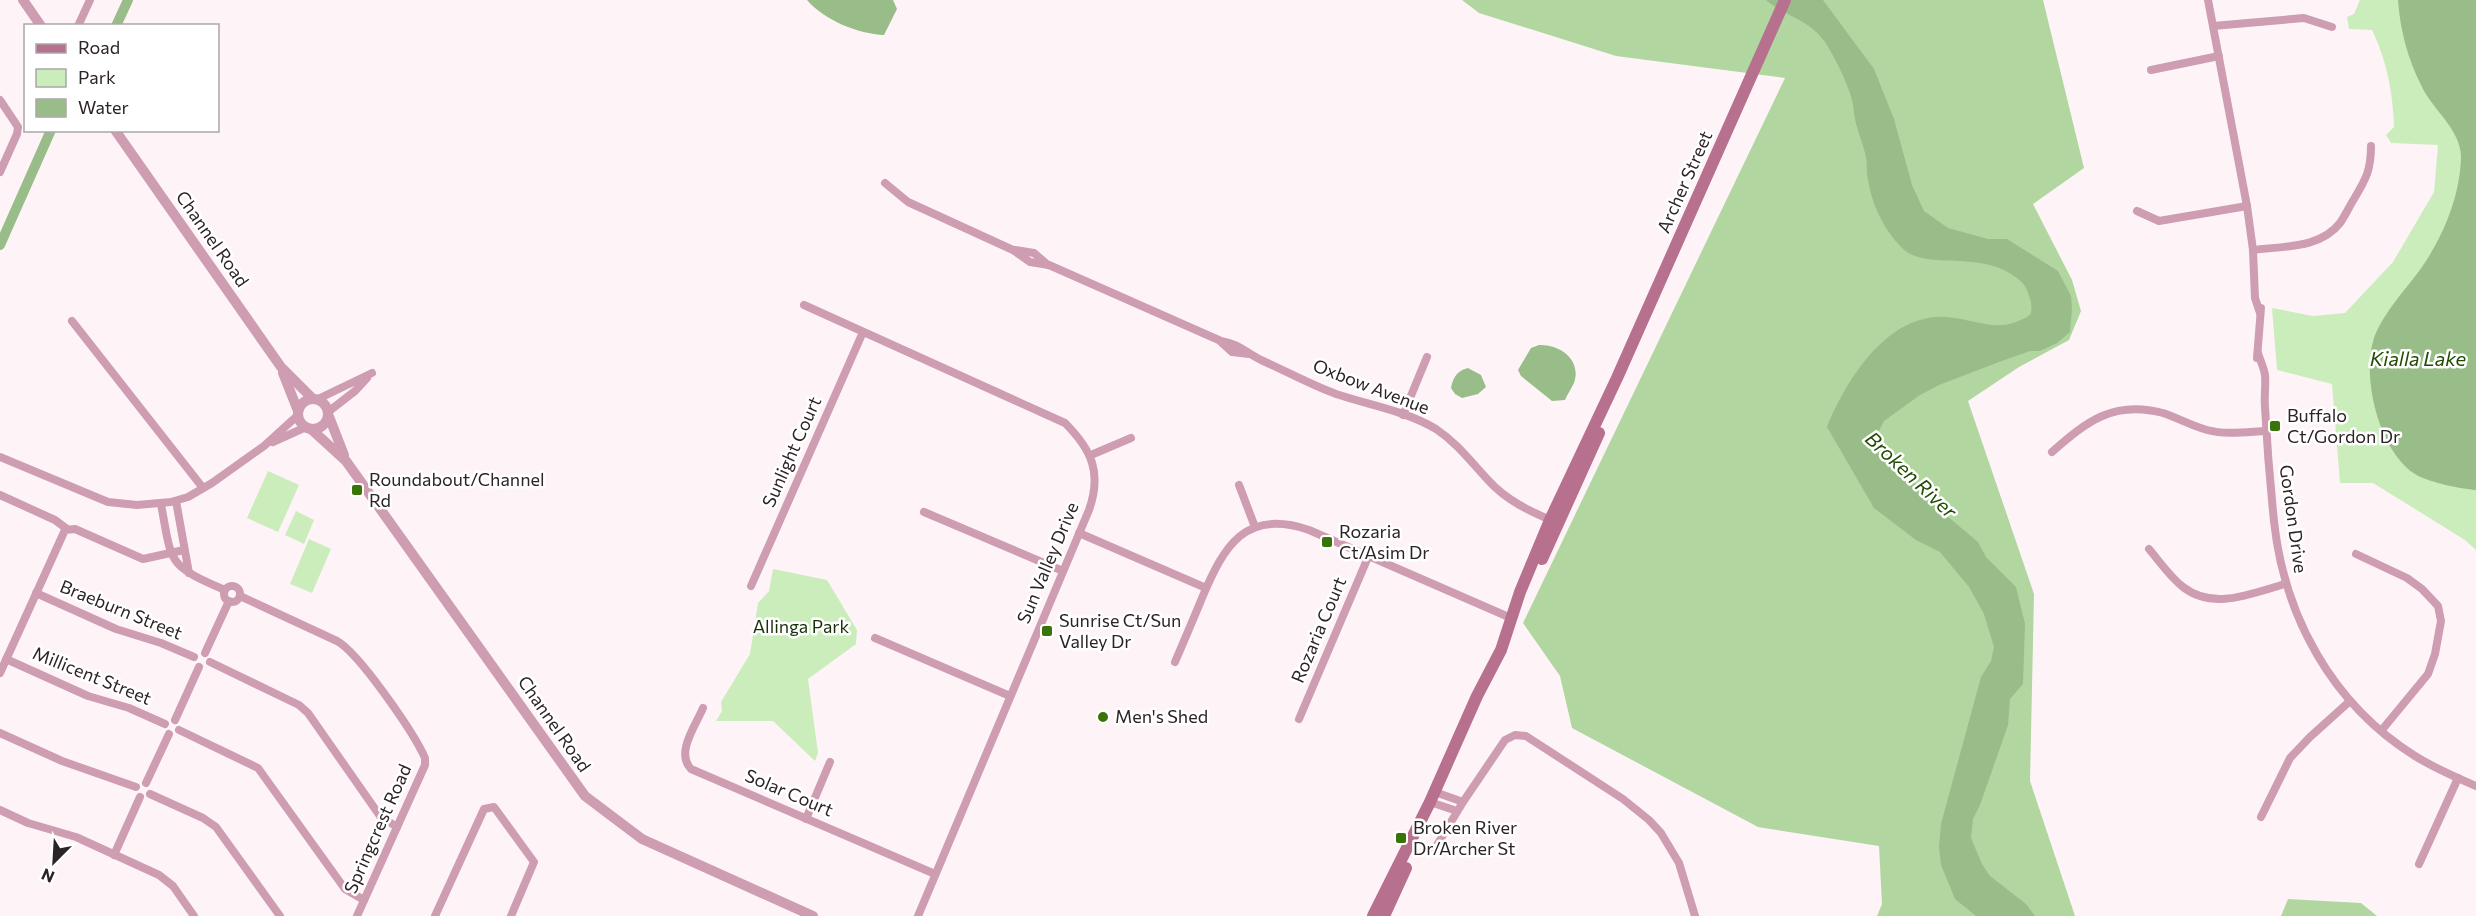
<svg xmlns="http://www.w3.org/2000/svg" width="2476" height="916" font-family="Commissioner,sans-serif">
  <rect width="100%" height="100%" fill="#fef4f8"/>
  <!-- green -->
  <g fill="#cbedbb">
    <path d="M 2360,0 L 2476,0 L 2476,550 L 2465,540 L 2373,483 L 2340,483 L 2332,384 L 2277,370 L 2272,308 L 2313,316 L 2345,313 L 2393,262 L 2434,192 L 2438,145 L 2391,143 L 2386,135 L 2394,127 C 2393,94 2387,61 2372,30 L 2349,29 L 2347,17 L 2354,14 Z"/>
    <polygon points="268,471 299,485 278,532 247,518"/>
    <polygon points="296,511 314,520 304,544 285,535"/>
    <polygon points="309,539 331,549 312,593 290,584"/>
    <polygon points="773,569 827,580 857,630 856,644 808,679 818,753 815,761 773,721 716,721 722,711 721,702 750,654 758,603 769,591"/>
  </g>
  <!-- forest -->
  <g fill="#b1d6a0">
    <polygon points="1462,0 2043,0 2084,168 2033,204 2072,280 2081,311 2069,340 2019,367 1968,401 2034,594 2030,781 2075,916 1877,916 1882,904 1879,846 1758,827 1572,728 1560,676 1523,623 1785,78 1616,56 1479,13"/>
    <polygon points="2288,899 2361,903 2377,916 2281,916"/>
  </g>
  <!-- water -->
  <g fill="#99bd89">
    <path d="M 807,0 L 893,0 L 897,9 L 884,35 C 858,34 824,20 807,0 Z"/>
    <path d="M 1766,0 L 1823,0 L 1874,69 L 1894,119 L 1912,185 L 1924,211 L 1948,228 L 1988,239 L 2007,239 L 2058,271 L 2071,296 L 2072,309 L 2070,332 L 2057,343 L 2040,351 L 2030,351 L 1999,362 L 1939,385 L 1920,395 L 1884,421 L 1875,439 L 1879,453 L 1908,481 L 1913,481 L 1947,516 L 1978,542 L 1986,557 L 2016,587 L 2025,624 L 2023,684 L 2010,699 L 2008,725 L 1980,805 L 1973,819 L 1971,838 L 1982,864 L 1990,876 L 2026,904 L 2035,916 L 1976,916 L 1955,899 L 1941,865 L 1939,847 L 1941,824 L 1981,677 L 1991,661 L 1994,647 L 1984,614 L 1969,587 L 1940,552 L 1916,540 L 1874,508 L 1827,427 C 1846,380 1888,312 1947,317 C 1980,320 1999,335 2030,315 C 2033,307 2031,301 2028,293 C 2026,286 2023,283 2018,279 C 1981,248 1926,272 1902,248 C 1884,230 1872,205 1868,180 C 1866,171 1868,162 1865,153 C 1863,144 1859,135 1857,127 C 1854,118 1854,108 1852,100 C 1847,81 1835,58 1825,42 C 1810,20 1785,16 1766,0 Z"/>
    <path d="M 2398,0 L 2476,0 L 2476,490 C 2461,489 2427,482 2415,474 C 2379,451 2361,377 2374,338 C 2383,313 2407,288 2422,267 C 2444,235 2460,196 2461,157 C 2461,130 2433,110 2422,87 C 2408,60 2400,30 2398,0 Z"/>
    <path d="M 1539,345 C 1560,344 1582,360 1574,383 C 1571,389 1567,395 1565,400 L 1552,401 L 1521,376 L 1518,370 L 1531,348 Z"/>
    <path d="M 1468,368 L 1481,375 L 1486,387 L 1478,394 L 1462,398 L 1455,394 L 1451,388 C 1453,377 1457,371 1468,368 Z"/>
  </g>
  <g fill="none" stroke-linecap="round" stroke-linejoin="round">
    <!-- canal -->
    <g stroke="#99bd89" stroke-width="10">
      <polyline points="116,26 128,0"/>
      <polyline points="0,245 51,130"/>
    </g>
    <!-- minor -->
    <g stroke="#ce9db1" stroke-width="8">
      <polyline points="2208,0 2247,206 2253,250 2255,298 2260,313"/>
      <polyline points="78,26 90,0"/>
      <polyline points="2213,26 2304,18 2332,27"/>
      <polyline points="2151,70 2219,56"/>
      <polyline points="0,100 18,127 17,134 0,172"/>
      <path d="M 885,183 L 908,202 L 1013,250 L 1030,262 L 1049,265 L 1221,341 C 1239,344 1245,352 1261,360 C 1286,371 1311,385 1336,394 C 1369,405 1406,411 1436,429 C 1457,443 1471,462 1488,480 C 1506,500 1529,511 1553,521"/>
      <polyline points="2137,211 2159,221 2247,206"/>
      <polyline points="1015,250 1034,253 1048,265"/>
      <path d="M 2253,250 C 2282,246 2320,249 2340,223 C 2345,216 2349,207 2354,199 C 2366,179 2371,170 2371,146"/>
      <path d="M 804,305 L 1065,423 C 1092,450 1102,473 1089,510 L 918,916"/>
      <polyline points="72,321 203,488"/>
      <polyline points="1221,342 1232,352 1249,354"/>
      <path d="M 2258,353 C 2260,360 2264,368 2265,375 C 2266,385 2264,396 2265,407 C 2267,445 2270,483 2274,521 C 2284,616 2332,704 2415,756 C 2434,768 2455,777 2476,786"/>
      <polyline points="2257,358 2261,308"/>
      <polyline points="318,399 372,373"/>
      <polyline points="328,412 355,391 367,378"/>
      <polyline points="1403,415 1427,357"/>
      <polyline points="273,442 306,427"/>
      <path d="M 2052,452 C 2087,421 2114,400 2163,413 C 2178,418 2192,426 2207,430 C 2226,435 2246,432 2266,431"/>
      <polyline points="1091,455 1131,438"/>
      <polyline points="0,457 108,502 137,505 171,502 188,497 212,483 264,446 297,416"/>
      <polyline points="1239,485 1255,527"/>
      <polyline points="0,495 55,520 67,529"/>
      <polyline points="176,501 189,573"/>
      <path d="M 161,504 C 172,564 167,565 225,590"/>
      <polyline points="924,512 1063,571"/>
      <polyline points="1079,533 1206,588"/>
      <path d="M 2149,549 C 2160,562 2170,577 2183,587 C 2214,611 2252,593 2285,584"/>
      <polyline points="2356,554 2407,578 2422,589 2438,606 2441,621 2435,654 2428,674 2381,731"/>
      <polyline points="751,586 863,332"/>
      <circle cx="232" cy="594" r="8"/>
      <polyline points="36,593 116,629 161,643 194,657"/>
      <path d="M 240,596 L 337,641 C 359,653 414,733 425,758 L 425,765 L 357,916"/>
      <polyline points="875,638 1010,696"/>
      <polyline points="205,653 229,601"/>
      <polyline points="6,659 88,696 129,708 165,724"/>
      <polyline points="210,662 299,705 308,713 380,816 397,827"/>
      <path d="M 1175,662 C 1184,641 1193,620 1202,598 C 1224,546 1245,508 1309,530 L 1511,618"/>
      <polyline points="0,673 65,530 75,529 143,559 184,550"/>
      <path d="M 703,708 C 696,725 675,753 691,769 L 935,874"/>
      <polyline points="1299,719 1369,555"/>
      <polyline points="175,720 199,667"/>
      <polyline points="179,730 258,768 345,889 364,900"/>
      <polyline points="0,733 62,761 136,787"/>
      <polyline points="146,783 169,734"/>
      <polyline points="1435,792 1463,802"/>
      <polyline points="150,794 203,818 216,827 280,916"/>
      <polyline points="1430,802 1457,811"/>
      <polyline points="0,810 28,823 76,837 159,875 173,886 194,916"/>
      <polyline points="2261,817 2290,758 2310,737 2350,701"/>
      <polyline points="806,819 830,762"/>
      <polyline points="1434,850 1463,802 1505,740 1515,735 1526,736 1623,799 1649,820 1661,833 1679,863 1695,916"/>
      <polyline points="114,855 140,797"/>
      <polyline points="2419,864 2458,778"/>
      <polyline points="435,916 484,809 494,807 534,862 511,916"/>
    </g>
    <!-- tertiary -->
    <g stroke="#ce9db1" stroke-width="10">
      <polyline points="23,0 41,26"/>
      <polyline points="115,130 281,367 312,398"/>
      <polyline points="283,373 298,411"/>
      <circle cx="313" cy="414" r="15"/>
      <polyline points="328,414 344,455"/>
      <polyline points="311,429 346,461 585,796 642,839 813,916"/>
    </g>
    <!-- secondary -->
    <g stroke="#b7708e" stroke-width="12">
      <polyline points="1542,559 1599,433"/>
      <polyline points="1373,916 1430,802 1477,696 1501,650 1520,592 1550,520 1617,378 1785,0"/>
      <polyline points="1384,916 1406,868"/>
    </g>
  </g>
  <!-- markers -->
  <g fill="#397409" stroke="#fff" stroke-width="2">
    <rect x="2269" y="420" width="12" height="12" rx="3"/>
    <rect x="351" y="484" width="12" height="12" rx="3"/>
    <rect x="1321" y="536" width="12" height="12" rx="3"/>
    <rect x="1041" y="625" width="12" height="12" rx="3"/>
    <circle cx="1103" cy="717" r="6"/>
    <rect x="1395" y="832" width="12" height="12" rx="3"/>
  </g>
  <g text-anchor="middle" stroke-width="5" stroke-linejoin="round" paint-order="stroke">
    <!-- street labels -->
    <g font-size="18" fill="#2c2326" stroke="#fff">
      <text transform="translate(1685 182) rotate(-66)" y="6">Archer Street</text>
      <text transform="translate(212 239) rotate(55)" y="6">Channel Road</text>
      <text transform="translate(1371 387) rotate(21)" y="6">Oxbow Avenue</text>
      <text transform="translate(792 452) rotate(-66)" y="6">Sunlight Court</text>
      <text transform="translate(2293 519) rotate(82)" y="6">Gordon Drive</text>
      <text transform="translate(1048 563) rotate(-67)" y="6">Sun Valley Drive</text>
      <text transform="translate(121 610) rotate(22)" y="6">Braeburn Street</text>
      <text transform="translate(1319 630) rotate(-67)" y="6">Rozaria Court</text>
      <text transform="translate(92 676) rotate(22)" y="6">Millicent Street</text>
      <text transform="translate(554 724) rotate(55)" y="6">Channel Road</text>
      <text transform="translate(789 793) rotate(23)" y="6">Solar Court</text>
      <text transform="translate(378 829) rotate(-66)" y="6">Springcrest Road</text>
    </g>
    <!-- poi labels -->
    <g font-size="18" fill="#2c2326" stroke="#fff" text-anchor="start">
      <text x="2287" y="422">Buffalo<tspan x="2287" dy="21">Ct/Gordon Dr</tspan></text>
      <text x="369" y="486">Roundabout/Channel<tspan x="369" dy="21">Rd</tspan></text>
      <text x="1339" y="538">Rozaria<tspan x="1339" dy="21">Ct/Asim Dr</tspan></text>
      <text x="1059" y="627">Sunrise Ct/Sun<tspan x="1059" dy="21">Valley Dr</tspan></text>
      <text x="1115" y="723">Men's Shed</text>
      <text x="1413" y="834">Broken River<tspan x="1413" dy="21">Dr/Archer St</tspan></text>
    </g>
    <!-- park labels -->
    <g font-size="18" fill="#19300b" stroke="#fff">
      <text x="801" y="633">Allinga Park</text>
    </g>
    <!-- water labels -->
    <g font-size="20" font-style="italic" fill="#204b00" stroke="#fff">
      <text x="2418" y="366">Kialla Lake</text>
      <text transform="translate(1911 475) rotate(43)" y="7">Broken River</text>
    </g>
  </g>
  <!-- legend -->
  <rect x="24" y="24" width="195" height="108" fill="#ffffff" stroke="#aba7a8" stroke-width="1.5"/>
  <rect x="36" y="44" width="30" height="9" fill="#b7708e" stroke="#aba7a8" stroke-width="1.5"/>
  <text x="78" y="54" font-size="18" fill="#2c2326">Road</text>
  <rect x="36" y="69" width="30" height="18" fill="#cbedbb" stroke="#aba7a8" stroke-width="1.5"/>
  <text x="78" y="84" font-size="18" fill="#2c2326">Park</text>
  <rect x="36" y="99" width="30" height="18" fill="#99bd89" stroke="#aba7a8" stroke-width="1.5"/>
  <text x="78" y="114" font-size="18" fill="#2c2326">Water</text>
  <!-- north arrow -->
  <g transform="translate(54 862) rotate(204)" stroke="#ffffff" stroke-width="4.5" paint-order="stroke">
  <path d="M0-4.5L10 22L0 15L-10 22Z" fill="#2c2326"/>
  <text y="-9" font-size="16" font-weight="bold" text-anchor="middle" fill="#2c2326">N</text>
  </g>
</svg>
